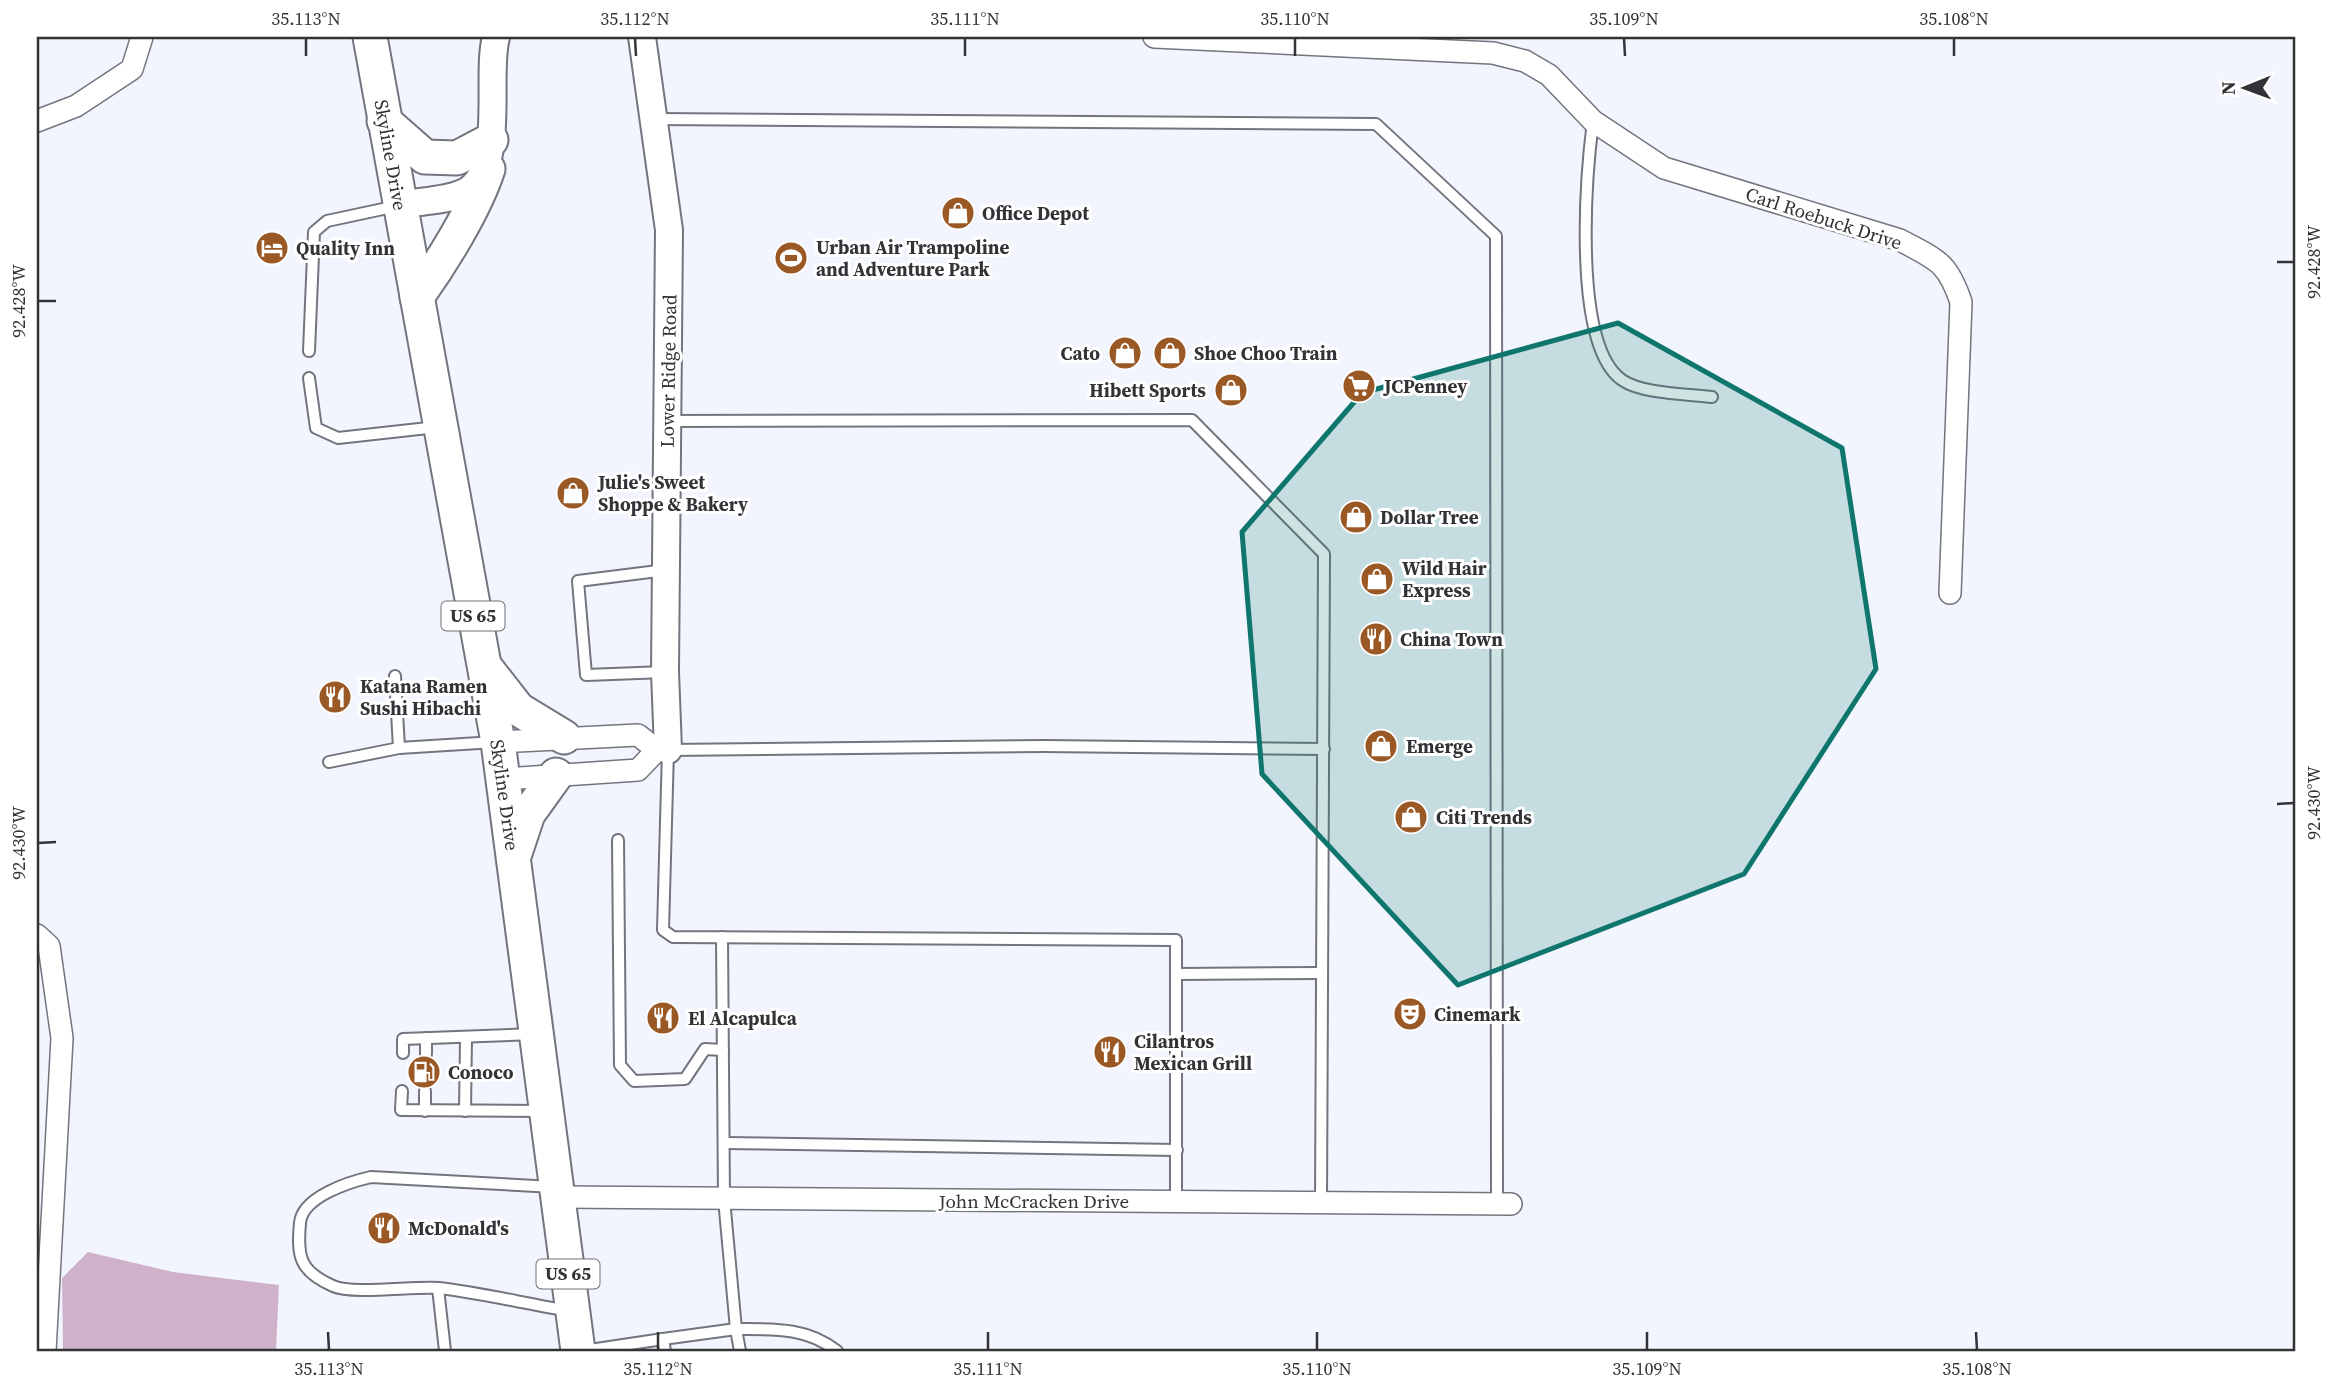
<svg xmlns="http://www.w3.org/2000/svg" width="2333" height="1388" font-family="'Source Serif 4',serif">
  <rect width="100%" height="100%" fill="#f3f5fe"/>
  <!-- forest -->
  <polygon fill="#cfb2ca" points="88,1252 173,1272 279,1285 276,1351 63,1351 62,1278"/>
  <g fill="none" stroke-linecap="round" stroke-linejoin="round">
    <defs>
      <g id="service">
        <polyline points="654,119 1376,124 1496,236 1497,1204"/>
        <path d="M 1593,121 C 1586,176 1572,345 1622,380 C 1642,394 1688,394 1712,397"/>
        <polyline points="309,351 314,232 327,221 397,206"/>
        <polyline points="309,378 316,428 338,438 437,427"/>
        <polyline points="667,421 1192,420 1324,554 1321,1203"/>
        <polyline points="665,672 586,675 578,581 666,570"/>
        <polyline points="395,676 399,748"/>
        <polyline points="329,762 399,748 495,742"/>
        <polyline points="618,840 620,1065 634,1081 685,1079 705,1049 723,1050"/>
        <polyline points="1178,974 1322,973"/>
        <polyline points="403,1053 403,1039 534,1034"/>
        <polyline points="426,1054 426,1038"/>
        <polyline points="402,1091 401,1110 543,1111"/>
        <polyline points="425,1091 425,1111"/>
        <polyline points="465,1111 466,1037"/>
        <polyline points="724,1143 1177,1150"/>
        <path d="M 554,1187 L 371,1177 C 349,1182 302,1197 300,1223 C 297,1256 299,1271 333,1286 C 353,1295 413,1286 439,1288 C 482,1293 527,1304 570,1311"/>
        <polyline points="1176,1202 1176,940 673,937 663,930 668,750 1044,746 1324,749"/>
        <polyline points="438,1288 445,1351"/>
        <polyline points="663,1339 736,1329 724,1199 722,937"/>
        <polyline points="583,1351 663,1339 665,1351"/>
        <path d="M 740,1351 L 736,1329 C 773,1329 807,1327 837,1351"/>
      </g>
      <g id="minor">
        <path d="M 1154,37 L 1493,53 L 1525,61 L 1549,75 L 1593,121 L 1664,168 L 1900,240 C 1937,260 1947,261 1961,302 L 1950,593"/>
        <polyline points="37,121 76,106 132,69 142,37"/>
        <polyline points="498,742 638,735 657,750"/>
        <polyline points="503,779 638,770 657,750 668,750"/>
        <polyline points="37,935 49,946 62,1038 45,1351"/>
        <polyline points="558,1197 1511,1204"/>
      </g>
      <g id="tertiary">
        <polyline points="642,37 669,230 665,672 668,750"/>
        <path d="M 400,205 C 419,201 445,201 463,193 C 508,173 485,78 496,37"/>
      </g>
      <g id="trunk">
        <polyline points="370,37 498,742 578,1351"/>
        <polyline points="384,121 425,157 457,158 491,140"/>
        <path d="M 417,297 C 442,262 475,209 488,169"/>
        <polyline points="486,668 518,709 564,737"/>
        <polyline points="515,853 528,814 556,775"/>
      </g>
    </defs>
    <!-- service casing -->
    <use href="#service" stroke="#73757e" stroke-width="14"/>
    <!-- minor casing -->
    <use href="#minor" stroke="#73757e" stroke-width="24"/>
    <!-- tertiary casing -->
    <use href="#tertiary" stroke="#73757e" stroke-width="30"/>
    <!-- trunk casing -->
    <use href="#trunk" stroke="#73757e" stroke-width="37"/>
    <!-- service -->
    <use href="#service" stroke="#fff" stroke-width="10"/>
    <!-- minor -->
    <use href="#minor" stroke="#fff" stroke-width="21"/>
    <!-- tertiary -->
    <use href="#tertiary" stroke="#fff" stroke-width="26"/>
    <!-- trunk -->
    <use href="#trunk" stroke="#fff" stroke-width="33"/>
  </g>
  <!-- marked area -->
  <path fill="#0f766e" fill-opacity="0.2" stroke="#0f766e" stroke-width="5" stroke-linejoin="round" d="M 1618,323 L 1842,448 L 1876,669 L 1744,874 L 1458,985 L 1262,774 L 1242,532 L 1362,393 Z"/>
  <!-- ticks -->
  <path fill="none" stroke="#323337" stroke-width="2.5" d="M 306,38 L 306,56M 635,38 L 636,56M 965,38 L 965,56M 1295,38 L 1295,56M 1624,38 L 1625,56M 1954,38 L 1954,56M 2277,262 L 2294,262M 38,301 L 56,301M 2277,804 L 2294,803M 38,843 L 56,842M 328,1332 L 329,1350M 658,1332 L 658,1350M 988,1332 L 988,1350M 1317,1332 L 1317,1350M 1647,1332 L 1647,1350M 1976,1332 L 1977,1350"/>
  <!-- icons -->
  <defs>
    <symbol id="shop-disc" viewBox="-11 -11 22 22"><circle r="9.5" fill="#995824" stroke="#fff"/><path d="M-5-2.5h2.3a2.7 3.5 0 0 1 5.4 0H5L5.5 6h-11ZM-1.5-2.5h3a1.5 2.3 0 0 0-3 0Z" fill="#fff"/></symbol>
    <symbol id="hotel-disc" viewBox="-11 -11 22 22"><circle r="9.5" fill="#995824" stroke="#fff"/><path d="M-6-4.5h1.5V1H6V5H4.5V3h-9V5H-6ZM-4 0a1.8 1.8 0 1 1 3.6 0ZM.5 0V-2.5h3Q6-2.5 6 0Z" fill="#fff"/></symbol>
    <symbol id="stadium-disc" viewBox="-11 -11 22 22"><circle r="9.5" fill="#995824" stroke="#fff"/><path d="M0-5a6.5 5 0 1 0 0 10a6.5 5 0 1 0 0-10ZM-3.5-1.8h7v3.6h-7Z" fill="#fff"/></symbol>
    <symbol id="supermarket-disc" viewBox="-11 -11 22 22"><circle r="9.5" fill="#995824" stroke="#fff"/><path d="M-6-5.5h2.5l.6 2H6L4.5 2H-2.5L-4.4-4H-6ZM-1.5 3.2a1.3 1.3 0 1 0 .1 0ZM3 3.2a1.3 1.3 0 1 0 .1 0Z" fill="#fff"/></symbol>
    <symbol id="restaurant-disc" viewBox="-11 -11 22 22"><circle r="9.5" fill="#995824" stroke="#fff"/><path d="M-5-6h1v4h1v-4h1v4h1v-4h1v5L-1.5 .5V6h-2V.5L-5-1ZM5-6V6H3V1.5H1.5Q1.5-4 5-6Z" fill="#fff"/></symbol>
    <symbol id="theatre-disc" viewBox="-11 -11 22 22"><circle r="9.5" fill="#995824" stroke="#fff"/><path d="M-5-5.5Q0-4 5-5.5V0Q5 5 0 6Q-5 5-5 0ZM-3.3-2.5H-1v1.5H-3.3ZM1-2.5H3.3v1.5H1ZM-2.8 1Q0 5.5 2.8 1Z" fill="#fff"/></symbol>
    <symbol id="fuel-disc" viewBox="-11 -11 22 22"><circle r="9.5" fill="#995824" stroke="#fff"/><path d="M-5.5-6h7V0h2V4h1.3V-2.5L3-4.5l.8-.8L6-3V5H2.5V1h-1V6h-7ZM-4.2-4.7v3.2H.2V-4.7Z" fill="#fff"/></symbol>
  </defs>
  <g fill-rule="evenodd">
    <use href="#shop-disc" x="939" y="194" width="38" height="38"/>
    <use href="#hotel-disc" x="253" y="229" width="38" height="38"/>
    <use href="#stadium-disc" x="772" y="239" width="38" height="38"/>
    <use href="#shop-disc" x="1106" y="334" width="38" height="38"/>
    <use href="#shop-disc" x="1151" y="334" width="38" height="38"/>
    <use href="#supermarket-disc" x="1340" y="367" width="38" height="38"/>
    <use href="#shop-disc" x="1212" y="371" width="38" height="38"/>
    <use href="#shop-disc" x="554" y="474" width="38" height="38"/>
    <use href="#shop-disc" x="1337" y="498" width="38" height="38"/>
    <use href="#shop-disc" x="1358" y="560" width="38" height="38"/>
    <use href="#restaurant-disc" x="1357" y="620" width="38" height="38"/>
    <use href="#restaurant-disc" x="316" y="678" width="38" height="38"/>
    <use href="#shop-disc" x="1362" y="727" width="38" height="38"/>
    <use href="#shop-disc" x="1392" y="798" width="38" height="38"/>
    <use href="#theatre-disc" x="1391" y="995" width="38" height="38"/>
    <use href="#restaurant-disc" x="644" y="999" width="38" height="38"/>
    <use href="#restaurant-disc" x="1091" y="1033" width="38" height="38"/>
    <use href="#fuel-disc" x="405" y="1053" width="38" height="38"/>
    <use href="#restaurant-disc" x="365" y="1209" width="38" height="38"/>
  </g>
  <g text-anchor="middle" stroke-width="6" stroke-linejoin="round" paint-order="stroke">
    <!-- shield labels -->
    <g fill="#fff" stroke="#707073" stroke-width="2">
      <rect x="441.5" y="601.5" width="63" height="29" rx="5"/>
      <rect x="536.5" y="1259.5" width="63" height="29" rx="5"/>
    </g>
    <g font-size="18" font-weight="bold" fill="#323337">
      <text x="473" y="622">US 65</text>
      <text x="568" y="1280">US 65</text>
    </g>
    <!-- street labels -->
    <g font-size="19" fill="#323337" stroke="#fff">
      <text transform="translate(391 155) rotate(80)" y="7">Skyline Drive</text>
      <text transform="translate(1824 218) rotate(18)" y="7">Carl Roebuck Drive</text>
      <text transform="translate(668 371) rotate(-89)" y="7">Lower Ridge Road</text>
      <text transform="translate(505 795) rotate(82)" y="7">Skyline Drive</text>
      <text x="1034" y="1208">John McCracken Drive</text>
    </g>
    <!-- poi labels -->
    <g font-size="19" font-weight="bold" fill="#323337" stroke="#fff" text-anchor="start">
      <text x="982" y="220">Office Depot</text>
      <text x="816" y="254">Urban Air Trampoline<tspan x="816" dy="22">and Adventure Park</tspan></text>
      <text x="296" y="255">Quality Inn</text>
      <text x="1100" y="360" text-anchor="end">Cato</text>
      <text x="1194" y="360">Shoe Choo Train</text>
      <text x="1384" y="393">JCPenney</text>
      <text x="1206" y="397" text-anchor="end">Hibett Sports</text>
      <text x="598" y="489">Julie's Sweet<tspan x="598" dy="22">Shoppe &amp; Bakery</tspan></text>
      <text x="1380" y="524">Dollar Tree</text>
      <text x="1402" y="575">Wild Hair<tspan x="1402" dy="22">Express</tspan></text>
      <text x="1400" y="646">China Town</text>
      <text x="360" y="693">Katana Ramen<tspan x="360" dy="22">Sushi Hibachi</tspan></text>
      <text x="1406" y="753">Emerge</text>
      <text x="1436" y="824">Citi Trends</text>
      <text x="1434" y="1021">Cinemark</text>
      <text x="688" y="1025">El Alcapulca</text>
      <text x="1134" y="1048">Cilantros<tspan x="1134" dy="22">Mexican Grill</tspan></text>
      <text x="448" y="1079">Conoco</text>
      <text x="408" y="1235">McDonald's</text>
    </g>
  </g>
  <!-- border -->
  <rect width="2333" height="1388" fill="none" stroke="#ffffff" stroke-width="77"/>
  <!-- north arrow -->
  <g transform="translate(2245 88) rotate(269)" stroke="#ffffff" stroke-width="5" paint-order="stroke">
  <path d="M0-5L12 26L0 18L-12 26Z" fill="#323337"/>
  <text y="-10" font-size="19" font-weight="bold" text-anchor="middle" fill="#323337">N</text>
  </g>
  <rect x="38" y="38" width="2256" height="1312" fill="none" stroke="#323337" stroke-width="2.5"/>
  <g font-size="18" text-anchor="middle" fill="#323337">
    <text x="306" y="25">35.113°N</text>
    <text x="635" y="25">35.112°N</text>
    <text x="965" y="25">35.111°N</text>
    <text x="1295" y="25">35.110°N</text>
    <text x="1624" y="25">35.109°N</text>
    <text x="1954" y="25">35.108°N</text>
    <text transform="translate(2314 262) rotate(-90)" y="6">92.428°W</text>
    <text transform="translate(19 301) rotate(-90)" y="6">92.428°W</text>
    <text transform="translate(2314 803) rotate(-90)" y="6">92.430°W</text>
    <text transform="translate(19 843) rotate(-90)" y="6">92.430°W</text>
    <text x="329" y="1375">35.113°N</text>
    <text x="658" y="1375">35.112°N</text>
    <text x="988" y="1375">35.111°N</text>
    <text x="1317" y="1375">35.110°N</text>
    <text x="1647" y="1375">35.109°N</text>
    <text x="1977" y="1375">35.108°N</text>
  </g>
</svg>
